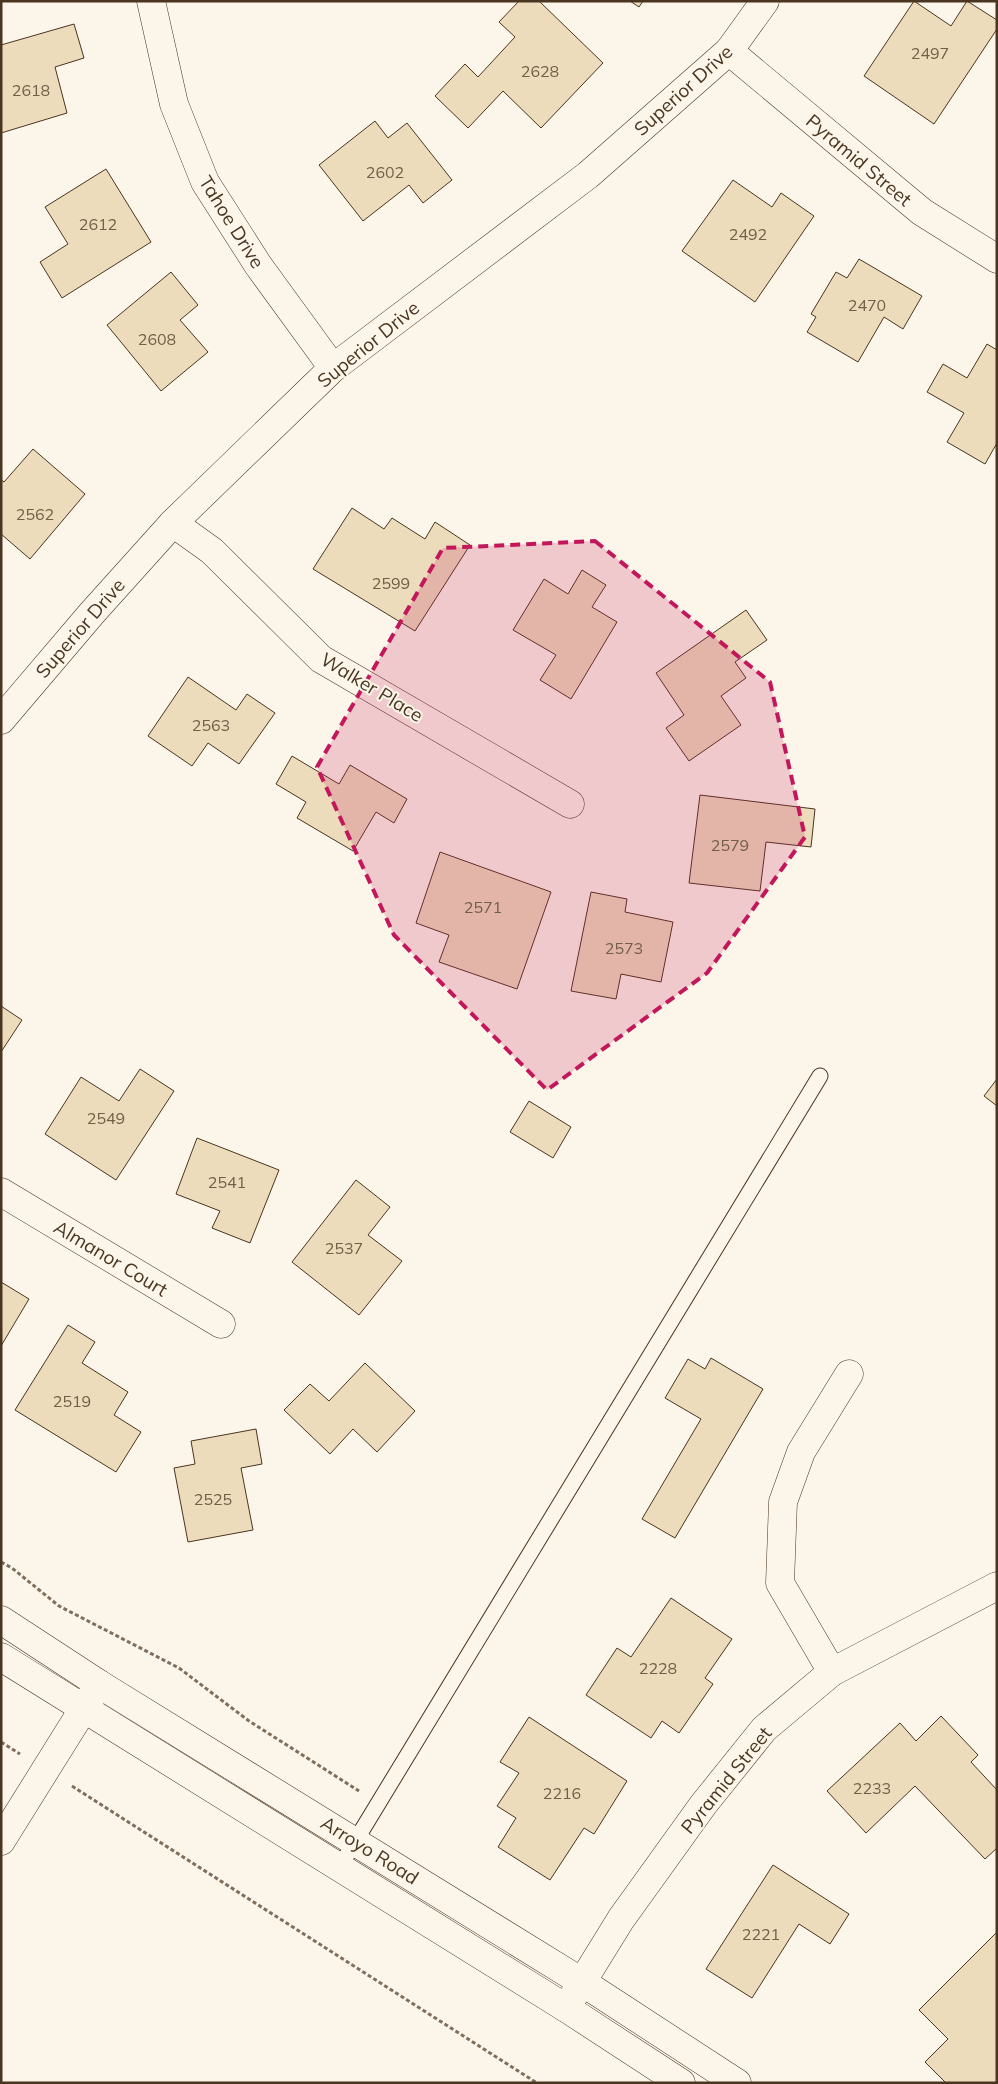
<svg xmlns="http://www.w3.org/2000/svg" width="998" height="2084" font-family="Mulish,sans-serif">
  <rect width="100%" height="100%" fill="#fbf6e9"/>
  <!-- building -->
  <g fill="#ecdcbc" stroke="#4a3520">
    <polygon points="519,1 539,1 603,63 541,128 503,91 468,128 435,96 465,64 478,77 515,37 499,22"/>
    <polygon points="630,1 643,1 639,7"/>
    <polygon points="914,1 951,26 967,1 997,20 997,29 934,124 864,76"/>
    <polygon points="74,24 84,58 55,67 67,113 1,133 1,45"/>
    <polygon points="375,121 388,138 407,123 452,180 423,203 409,185 363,221 319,165"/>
    <polygon points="106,169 151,242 62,298 40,262 68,244 45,207"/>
    <polygon points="733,180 772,207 781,193 814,216 755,302 682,251"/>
    <polygon points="859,259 922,296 903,329 884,317 858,362 807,332 816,317 811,314 836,272 847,278"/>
    <polygon points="171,272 198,305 180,320 208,352 161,391 107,325"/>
    <polygon points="987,344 997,350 997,443 985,464 947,442 964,413 927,392 943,364 967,378"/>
    <polygon points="33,449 85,494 30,559 1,534 1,480 4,482"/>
    <polygon points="352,508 384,529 392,518 425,539 435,522 470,545 415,631 313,569"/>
    <polygon points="582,570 606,585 592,607 617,622 571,699 540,680 556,655 513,630 544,579 568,594"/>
    <polygon points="746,610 767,640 735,662 746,678 721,696 741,725 689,761 666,728 684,715 656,673"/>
    <polygon points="188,677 236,710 247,694 275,713 239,764 208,743 192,766 148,736"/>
    <polygon points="292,756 339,784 350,765 407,799 394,823 376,812 353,851 297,818 306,802 276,784"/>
    <polygon points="700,795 815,809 811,847 766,842 760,891 689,883"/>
    <polygon points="440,852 551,892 517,989 439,962 449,935 416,923"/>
    <polygon points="591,892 627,899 625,912 673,922 661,982 621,974 616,999 571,991"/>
    <polygon points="1,1006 22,1020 1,1052"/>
    <polygon points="140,1069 174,1091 116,1180 45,1134 81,1077 119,1101"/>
    <polygon points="997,1079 997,1106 984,1096"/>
    <polygon points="529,1101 571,1127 553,1158 510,1132"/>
    <polygon points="197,1138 279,1170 250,1243 212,1228 220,1211 176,1194"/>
    <polygon points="356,1180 390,1207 368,1235 402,1261 359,1315 292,1262"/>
    <polygon points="1,1282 29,1299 1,1346"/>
    <polygon points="68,1325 95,1342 82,1363 128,1392 114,1415 141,1432 116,1472 15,1410"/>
    <polygon points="711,1358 763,1389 675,1538 642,1519 701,1419 665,1398 688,1359 705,1369"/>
    <polygon points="365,1363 415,1411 377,1452 353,1429 330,1454 284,1410 310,1384 329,1401"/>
    <polygon points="256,1429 262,1464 241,1468 253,1530 188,1542 174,1468 195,1464 191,1441"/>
    <polygon points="671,1598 732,1639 705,1678 713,1684 679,1733 662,1721 651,1738 586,1695 617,1648 631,1657"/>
    <polygon points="941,1716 978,1755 971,1762 997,1790 997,1848 985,1859 915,1786 866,1833 827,1791 900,1723 916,1741"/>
    <polygon points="529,1717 627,1781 594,1834 584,1828 550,1880 498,1847 516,1818 497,1806 519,1773 500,1762"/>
    <polygon points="773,1865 849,1914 830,1944 799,1924 752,1998 706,1969"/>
    <polygon points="997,1932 997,2083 946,2083 925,2062 948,2039 919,2010"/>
  </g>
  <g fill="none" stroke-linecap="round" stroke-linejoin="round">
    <defs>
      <polyline id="lane" points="339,1868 820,1076"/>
      <g id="street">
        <polyline points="151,1 174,104 205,182 258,265 333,368"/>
        <polyline points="729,51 922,212 997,259"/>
        <polyline points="173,523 212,551 321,659 570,804"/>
        <polyline points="1,1192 221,1324"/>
        <polyline points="832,1672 780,1583 783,1502 801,1452 849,1374"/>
        <polyline points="1,1841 99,1684"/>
        <polyline points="566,2008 621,1919 703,1805 764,1729 832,1672 997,1586"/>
      </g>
      <g id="secondary">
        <polyline points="1,720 92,613 173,523 333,368 588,175 729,51 765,1"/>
        <polyline points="1,1620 99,1684 582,1982 737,2083"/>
        <polyline points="1,1657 566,2008 681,2083"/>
      </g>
    </defs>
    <!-- lane casing -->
    <use href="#lane" stroke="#4a3520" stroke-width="17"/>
    <!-- street casing -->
    <use href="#street" stroke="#4a3520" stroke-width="29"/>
    <!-- secondary casing -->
    <use href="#secondary" stroke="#4a3520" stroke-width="29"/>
    <!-- path -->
    <g stroke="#7f6f5c" stroke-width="3" stroke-dasharray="4 2.5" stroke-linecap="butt">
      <polyline points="1,1562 12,1568 59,1606 179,1668 249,1721 359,1791"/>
      <polyline points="1,1742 20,1754"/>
      <polyline points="72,1786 537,2083"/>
    </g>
    <!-- lane -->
    <use href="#lane" stroke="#fbf6e9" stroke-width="15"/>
    <!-- street -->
    <use href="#street" stroke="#fbf6e9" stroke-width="28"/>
    <!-- secondary -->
    <use href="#secondary" stroke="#fbf6e9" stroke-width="28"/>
  </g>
  <!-- marked area -->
  <path fill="#c2185b" fill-opacity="0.2" stroke="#c2185b" stroke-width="4" stroke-dasharray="10 6" stroke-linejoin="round" d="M 595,541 L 770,682 L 805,837 L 707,973 L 547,1090 L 394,935 L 317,767 L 443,548 Z"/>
  <g text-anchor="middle" stroke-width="4" stroke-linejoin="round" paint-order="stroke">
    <!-- number labels -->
    <g font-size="16" fill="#725f47">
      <text x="930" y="59">2497</text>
      <text x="540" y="77">2628</text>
      <text x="31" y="96">2618</text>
      <text x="385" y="178">2602</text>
      <text x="98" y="230">2612</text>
      <text x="748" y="240">2492</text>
      <text x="867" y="311">2470</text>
      <text x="157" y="345">2608</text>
      <text x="35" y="520">2562</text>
      <text x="391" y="589">2599</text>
      <text x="211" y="731">2563</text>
      <text x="730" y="851">2579</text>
      <text x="483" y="913">2571</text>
      <text x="624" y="954">2573</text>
      <text x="106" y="1124">2549</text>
      <text x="227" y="1188">2541</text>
      <text x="344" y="1254">2537</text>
      <text x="72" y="1407">2519</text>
      <text x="213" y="1505">2525</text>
      <text x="658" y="1674">2228</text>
      <text x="872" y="1794">2233</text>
      <text x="562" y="1799">2216</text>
      <text x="761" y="1940">2221</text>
    </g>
    <!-- street labels -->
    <g font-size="19" fill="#4a3520" stroke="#fbf6e9">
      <text transform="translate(683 90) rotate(-42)" y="7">Superior Drive</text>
      <text transform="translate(859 160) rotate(40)" y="7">Pyramid Street</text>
      <text transform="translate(232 222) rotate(58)" y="7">Tahoe Drive</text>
      <text transform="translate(368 344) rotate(-39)" y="7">Superior Drive</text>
      <text transform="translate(80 628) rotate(-49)" y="7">Superior Drive</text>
      <text transform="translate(372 687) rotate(31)" y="7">Walker Place</text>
      <text transform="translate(111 1258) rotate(31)" y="7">Almanor Court</text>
      <text transform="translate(726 1780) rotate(-51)" y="7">Pyramid Street</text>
      <text transform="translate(370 1850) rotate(32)" y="7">Arroyo Road</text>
    </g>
  </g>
  <!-- border -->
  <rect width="998" height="2084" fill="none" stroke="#4a3520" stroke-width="5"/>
</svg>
